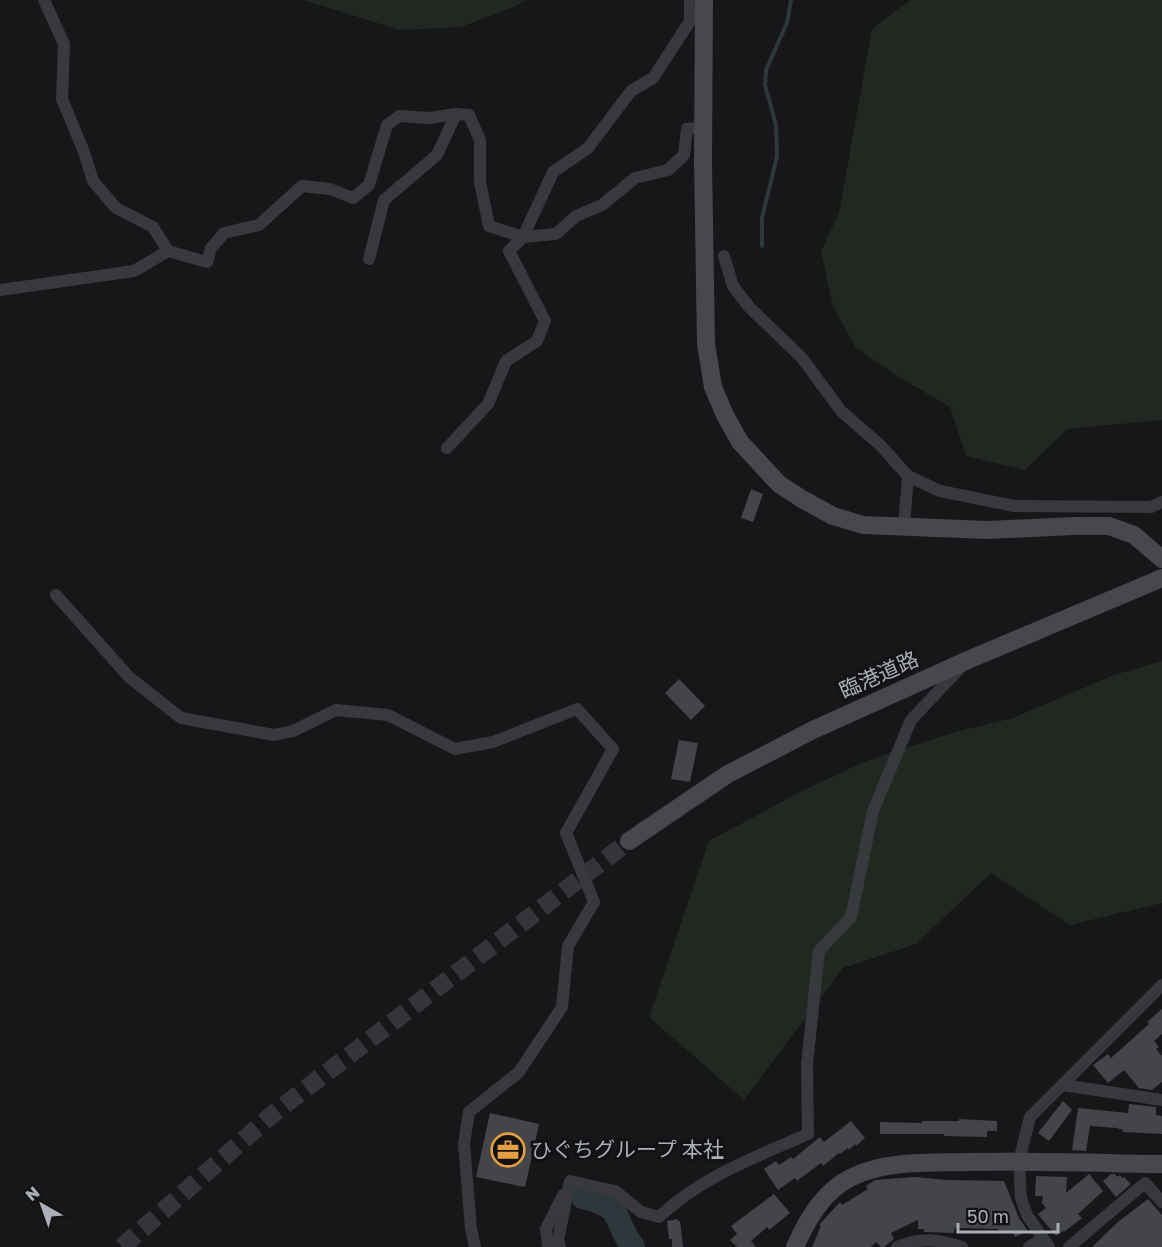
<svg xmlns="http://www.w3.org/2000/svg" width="1162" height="1247" font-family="'Golos Text','Noto Sans JP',sans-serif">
  <rect width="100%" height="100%" fill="#171719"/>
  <!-- green -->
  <g fill="#212821">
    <polygon points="303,0 526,0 516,6 461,27 400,30"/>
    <polygon points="910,0 1162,0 1162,420 1067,429 1025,470 966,456 950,407 899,377 856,348 833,306 821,251 839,213 872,29"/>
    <polygon points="1162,661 1162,903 1070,925 991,873 916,944 843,968 744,1100 649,1017 709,841 800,792 866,761 955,732 1013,718 1114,675"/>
  </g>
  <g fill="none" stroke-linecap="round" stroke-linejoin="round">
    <!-- stream -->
    <polyline stroke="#2e373c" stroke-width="4" points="762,246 762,218 777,156 776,125 765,85 766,70 787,23 791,0"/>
    <!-- river -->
    <path stroke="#2e373c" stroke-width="24" d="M 583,1197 C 627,1208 611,1218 633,1247"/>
  </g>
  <!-- building -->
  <g fill="#444548">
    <polygon points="751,489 763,494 753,522 741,518"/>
    <polygon points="679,679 705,706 691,720 665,693"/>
    <polygon points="679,740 698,743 690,782 671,779"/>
    <polygon points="1162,1009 1162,1034 1154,1041 1159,1047 1156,1049 1162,1056 1162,1082 1152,1090 1139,1088 1124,1070 1108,1083 1093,1065 1108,1054 1111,1058 1149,1024 1147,1022"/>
    <polygon points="1063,1101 1072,1110 1049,1141 1038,1133"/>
    <polygon points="1129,1104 1156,1107 1156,1115 1162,1116 1162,1134 1123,1132 1123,1130 1117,1128 1090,1126 1086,1151 1072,1150 1078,1108 1128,1113"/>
    <polygon points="490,1113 539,1124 525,1187 476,1177"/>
    <polygon points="959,1119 997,1121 997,1131 987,1131 987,1137 944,1136 944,1134 880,1134 880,1122 922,1123 922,1121 959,1121"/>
    <polygon points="851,1121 865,1138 856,1146 855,1144 849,1150 848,1148 840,1154 839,1153 823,1166 821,1163 797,1181 795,1178 778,1190 764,1169 776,1161 779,1165 791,1157 793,1159 820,1137 824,1142"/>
    <polygon points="1089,1174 1103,1191 1078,1214 1082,1218 1064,1232 1063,1231 1056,1236 1038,1214 1046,1208 1042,1203 1043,1196 1035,1196 1036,1176 1067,1177 1066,1193"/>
    <polygon points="1111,1174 1115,1174 1117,1177 1120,1175 1122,1178 1124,1177 1131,1184 1116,1197 1103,1181"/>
    <polygon points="915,1177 948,1180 1004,1181 1019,1218 1028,1231 1015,1237 1012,1231 1000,1234 998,1229 955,1228 954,1233 924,1232 924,1229 918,1229 918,1220 891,1233 894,1239 884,1247 881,1247 876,1242 871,1247 812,1247 821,1226 819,1225 840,1202 842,1205 868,1189 866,1186 875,1180"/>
    <polygon points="774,1194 790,1213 769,1230 767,1227 751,1241 756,1247 737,1247 730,1240 737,1234 731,1226"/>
    <polygon points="1148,1199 1162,1215 1162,1247 1092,1247 1119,1221"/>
    <polygon points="678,1219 678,1221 680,1221 683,1247 672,1247 672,1239 669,1239 667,1221"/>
  </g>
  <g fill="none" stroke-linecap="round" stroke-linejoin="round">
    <!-- secondary-tunnel -->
    <polyline stroke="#343539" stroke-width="18" stroke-dasharray="18 9" stroke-linecap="butt" points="122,1247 274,1113 629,841"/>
    <!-- street -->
    <g stroke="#38393d" stroke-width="12">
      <polyline points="44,0 64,44 62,99 84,152 93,181 116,208 153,227 168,251 207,262 211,248 224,233 259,225 302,186 330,189 353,198 369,185 387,125 399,116 429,118 456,114 469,115 480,140 480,182 489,226 523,237 556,234 576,216 602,205 635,178 668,170 684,155 687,129 704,127"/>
      <polyline points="724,256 733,286 749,307 802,358 841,411 880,445 908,476"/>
      <polyline points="369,259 384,200 437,155 456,114"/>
      <polyline points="0,290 134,271 168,251"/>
      <polyline points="447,448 488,404 506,361 537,341 545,321 509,251 523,237 553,172 588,148 631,91 653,78 690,21 690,0"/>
      <polyline points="904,527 908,476 940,491 1014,506 1151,507 1162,502"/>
      <polyline points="56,595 129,677 181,718 274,735 293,731 336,710 388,715 455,749 493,742 577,709 613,749 566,833 594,902 568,946 562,1007 519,1072 469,1112 464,1144 471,1229 475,1247"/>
      <polyline points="1063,1085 1162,1100"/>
      <polyline points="548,1247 546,1229 563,1195"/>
      <path d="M 560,1247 L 558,1240 L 570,1181 L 615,1191 L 641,1212 L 659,1217 C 701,1177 756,1157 808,1134 L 807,1064 L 819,951 L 851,917 L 873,811 L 911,720 L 963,665"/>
      <path d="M 897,1247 C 921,1237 937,1239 962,1247"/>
      <polyline points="1029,1247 1042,1239"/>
      <polyline points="1049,1247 1027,1215 1021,1198 1019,1161 1030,1117 1162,985"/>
      <polyline points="1069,1247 1145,1183 1162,1202"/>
    </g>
    <!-- secondary -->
    <g stroke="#46484d" stroke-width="18">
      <polyline points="704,0 703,161 706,344 713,387 725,415 740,442 779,484 802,499 833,516 863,525 987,530 1073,526 1109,526 1134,535 1162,559"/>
      <polyline points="629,841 728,774 813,730 968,660 1162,578"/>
      <path d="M 795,1247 C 807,1220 823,1191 852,1177 C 888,1160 929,1163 969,1162 C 1033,1161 1098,1163 1162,1164"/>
    </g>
  </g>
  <!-- icons -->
  <defs>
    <symbol id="office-ring" viewBox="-11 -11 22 22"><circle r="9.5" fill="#121214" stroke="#e49f43" stroke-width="1.5"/><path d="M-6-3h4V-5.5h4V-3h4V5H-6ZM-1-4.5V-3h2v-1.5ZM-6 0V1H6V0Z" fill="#e49f43"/></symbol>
  </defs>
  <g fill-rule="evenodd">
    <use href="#office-ring" x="489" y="1131" width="38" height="38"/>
  </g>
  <g text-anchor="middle" stroke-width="6" stroke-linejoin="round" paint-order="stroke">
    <!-- street labels -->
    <g font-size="21" fill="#aaafb7" stroke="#121214">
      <text transform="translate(879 675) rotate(-24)" y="7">臨港道路</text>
    </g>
    <!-- poi labels -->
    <g font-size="21" fill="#aaafb7" stroke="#121214" text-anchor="start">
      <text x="531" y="1157">ひぐちグループ 本社</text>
    </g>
  </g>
  <!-- north arrow -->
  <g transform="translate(42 1205) rotate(320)" stroke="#121214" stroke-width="4.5" paint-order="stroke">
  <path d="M0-4.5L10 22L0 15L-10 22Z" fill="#aaafb7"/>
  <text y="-9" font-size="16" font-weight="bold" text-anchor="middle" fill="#aaafb7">N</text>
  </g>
  <!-- scale -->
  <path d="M958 1223v9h100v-9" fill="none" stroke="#aaafb7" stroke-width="3"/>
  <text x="967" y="1223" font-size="18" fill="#aaafb7" stroke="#121214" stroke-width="4.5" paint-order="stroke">50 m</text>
</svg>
